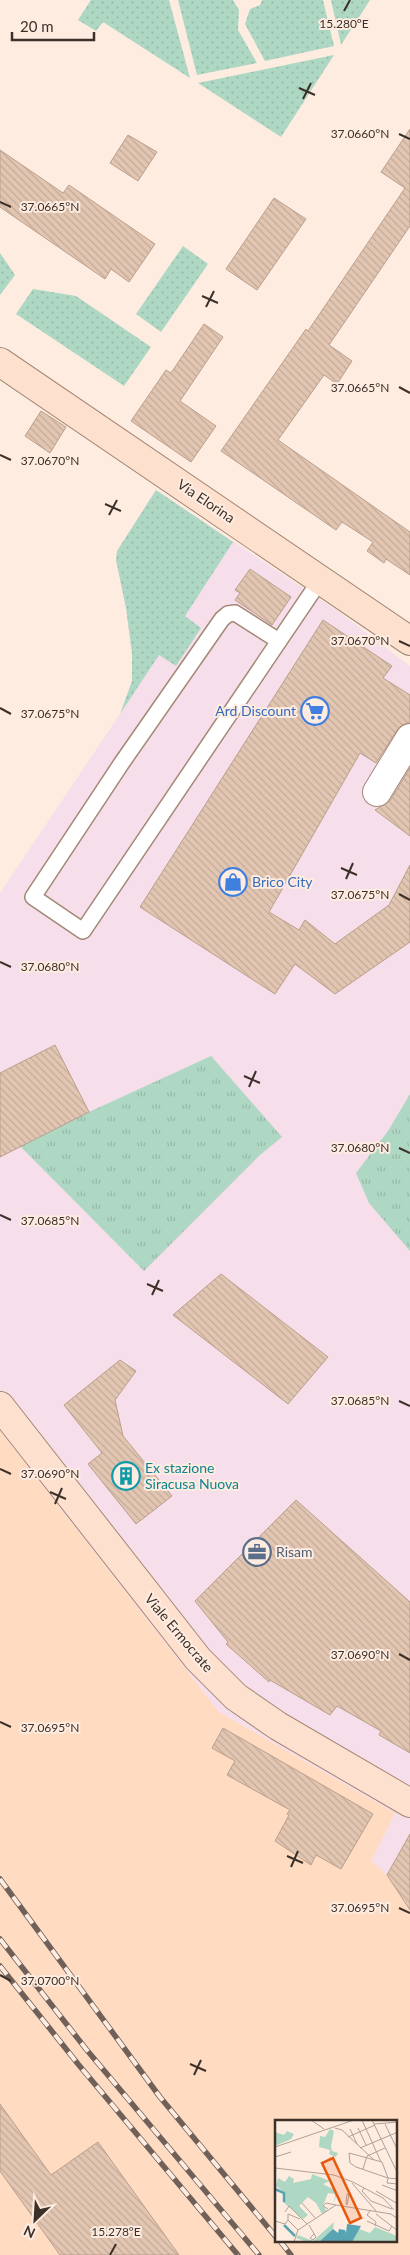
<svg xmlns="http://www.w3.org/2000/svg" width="410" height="2255" font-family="Lato,sans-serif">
  <defs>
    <pattern id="grass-tufts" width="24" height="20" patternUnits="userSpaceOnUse" patternTransform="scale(1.25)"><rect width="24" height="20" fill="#aed8c4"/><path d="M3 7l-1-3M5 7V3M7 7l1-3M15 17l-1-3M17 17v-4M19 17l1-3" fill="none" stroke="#97baa8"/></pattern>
    <pattern id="park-dots" width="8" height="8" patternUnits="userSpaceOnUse" patternTransform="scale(1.25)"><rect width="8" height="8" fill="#aed8c4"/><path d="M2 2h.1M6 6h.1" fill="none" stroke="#97baa8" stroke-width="1.8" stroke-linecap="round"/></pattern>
    <pattern id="building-back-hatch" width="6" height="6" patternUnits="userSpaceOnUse" patternTransform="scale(1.25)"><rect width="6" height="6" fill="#e2c6b2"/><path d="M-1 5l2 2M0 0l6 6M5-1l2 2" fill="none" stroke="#c3aa99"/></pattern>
  </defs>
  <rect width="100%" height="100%" fill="#feece0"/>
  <!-- commercial -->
  <polygon fill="#f6deea" points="156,490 339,612 410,666 410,1910 387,1875 370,1861 395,1813 219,1712 0,1431 0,893 120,714 128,695 132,681 132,653 126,608 116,560 117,551"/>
  <!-- built -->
  <path fill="#ffdbc2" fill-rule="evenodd" d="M 0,1431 L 219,1712 L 395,1813 L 371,1861 L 387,1875 L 410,1910 L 410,2255 L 0,2255 ZM 276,2121 L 396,2121 L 396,2241 L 276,2241 Z"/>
  <!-- grass -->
  <g fill="url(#grass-tufts)">
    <polygon points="211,1056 282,1137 260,1155 144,1271 20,1146 89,1112"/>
    <polygon points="410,1094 410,1251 369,1203 356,1173 388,1131"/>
  </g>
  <!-- park -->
  <g fill="url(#park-dots)">
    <polygon points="91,0 169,0 190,78 103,22 96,31 78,20"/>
    <polygon points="178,0 233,0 239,10 238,30 257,63 197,75"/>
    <polygon points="262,0 323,0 334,46 265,61 245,24 250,9 260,5"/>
    <polygon points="331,0 370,0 341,45"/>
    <polygon points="334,55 281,137 198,83"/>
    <polygon points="183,246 208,264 161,332 136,314"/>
    <polygon points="0,253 15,275 0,295"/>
    <polygon points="33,289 76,296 151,347 124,386 16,314"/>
    <polygon points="156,490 233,542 185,616 201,628 176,666 159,655 120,714 132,681 132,653 126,608 116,560 117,551"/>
  </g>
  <!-- building -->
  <g fill="url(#building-back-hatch)" stroke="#bb9f8c">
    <polygon points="410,129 410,226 329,345 352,361 337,384 324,375 278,440 410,532 410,575 386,559 384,563 367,551 373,542 342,522 336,530 221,451 306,329 308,331 405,188 381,172"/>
    <polygon points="128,135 157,152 138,181 110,163"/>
    <polygon points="0,150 63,193 69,185 155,244 129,282 111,269 105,279 0,207"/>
    <polygon points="274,198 306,219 257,290 226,269"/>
    <polygon points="204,324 223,337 180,401 216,426 191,462 131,421 166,370 171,373"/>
    <polygon points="41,411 66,427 50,453 25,436"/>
    <polygon points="250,569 291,597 272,625 235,600 240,593 235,590"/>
    <polygon points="323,620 392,666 383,678 410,695 410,722 402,725 397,730 376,763 360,753 269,912 299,930 305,920 335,944 389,905 410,865 410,942 335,994 295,964 275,994 140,907"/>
    <polygon points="410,768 410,836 375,810 390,801"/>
    <polygon points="55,1045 89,1112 0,1157 0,1073"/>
    <polygon points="221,1274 328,1357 288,1404 173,1315"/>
    <polygon points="120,1360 136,1371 115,1400 123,1436 172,1496 136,1524 88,1464 102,1453 64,1405"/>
    <polygon points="296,1500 410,1602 410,1753 379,1735 381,1731 337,1706 330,1715 270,1680 269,1682 226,1644 228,1642 195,1601"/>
    <polygon points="223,1728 373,1814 341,1869 316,1855 311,1865 275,1841 289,1815 287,1814 290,1810 227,1775 235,1761 212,1748"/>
    <polygon points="410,1834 410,1910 387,1875"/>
    <polygon points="0,2104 51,2175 98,2142 179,2255 60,2255 0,2171"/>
  </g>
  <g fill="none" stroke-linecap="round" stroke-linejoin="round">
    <defs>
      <g id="lane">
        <polygon points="235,613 279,641 83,931 33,897 121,764 222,619 228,614"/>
        <polyline points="279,641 321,579"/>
      </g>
      <polyline id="street" points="377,792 410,738"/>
      <g id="secondary">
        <polyline points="0,362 410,641"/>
        <polyline points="0,1406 198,1659 236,1697 278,1726 410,1803"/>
      </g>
    </defs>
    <!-- lane casing -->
    <use href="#lane" stroke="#a38876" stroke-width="18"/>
    <!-- street casing -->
    <use href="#street" stroke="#a38876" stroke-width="30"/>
    <!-- secondary casing -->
    <use href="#secondary" stroke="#a38876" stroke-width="30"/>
    <!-- lane -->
    <use href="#lane" stroke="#fff" stroke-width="15"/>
    <!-- street -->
    <use href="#street" stroke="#fff" stroke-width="28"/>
    <!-- secondary -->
    <use href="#secondary" stroke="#fee0cf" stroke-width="28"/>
    <defs>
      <g id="rail">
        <polyline points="0,1879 160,2097 276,2237"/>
        <polyline points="0,1939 86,2049 259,2255"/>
        <polyline points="0,1966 78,2064 238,2255"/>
        <polyline points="280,2241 291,2255"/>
      </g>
    </defs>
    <!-- rail casing -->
    <use href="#rail" stroke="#6f6159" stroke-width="5.5"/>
    <!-- rail -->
    <use href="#rail" stroke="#feece0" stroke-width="4" stroke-dasharray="11" stroke-linecap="butt"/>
  </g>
  <!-- ticks -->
  <path fill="none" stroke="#3c3029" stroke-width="2" d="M 344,11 L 350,0M 299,88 L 315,95M 303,99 L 311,83M 399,134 L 410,139M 0,202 L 11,207M 202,296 L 218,303M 206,307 L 214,291M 399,387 L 410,393M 0,455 L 11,460M 105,504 L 121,511M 109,515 L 117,500M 399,641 L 410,646M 0,708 L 11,714M 341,868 L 357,875M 346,879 L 353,863M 399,894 L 410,900M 0,962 L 11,967M 244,1076 L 260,1083M 249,1087 L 256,1071M 399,1148 L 410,1153M 0,1215 L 11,1220M 147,1284 L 163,1291M 152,1295 L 159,1280M 399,1401 L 410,1406M 0,1469 L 11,1474M 50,1492 L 66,1499M 55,1504 L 62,1488M 399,1654 L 410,1660M 0,1722 L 11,1727M 287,1856 L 303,1863M 291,1867 L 298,1851M 399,1908 L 410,1913M 0,1975 L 11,1981M 190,2064 L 206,2071M 194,2075 L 201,2060M 110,2255 L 116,2244"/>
  <!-- icons -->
  <defs>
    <symbol id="supermarket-ring" viewBox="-11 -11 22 22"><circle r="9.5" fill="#feece0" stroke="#3f7fe0" stroke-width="1.5"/><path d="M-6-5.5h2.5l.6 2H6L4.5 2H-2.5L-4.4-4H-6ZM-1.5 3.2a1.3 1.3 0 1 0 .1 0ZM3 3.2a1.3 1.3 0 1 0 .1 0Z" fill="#3f7fe0"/></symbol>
    <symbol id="shop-ring" viewBox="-11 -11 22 22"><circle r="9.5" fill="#feece0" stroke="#3f7fe0" stroke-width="1.5"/><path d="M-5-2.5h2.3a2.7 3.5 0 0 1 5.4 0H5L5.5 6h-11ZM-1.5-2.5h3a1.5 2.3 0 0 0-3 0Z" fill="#3f7fe0"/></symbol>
    <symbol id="building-ring" viewBox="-11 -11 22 22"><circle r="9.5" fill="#feece0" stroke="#0f9aa8" stroke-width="1.5"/><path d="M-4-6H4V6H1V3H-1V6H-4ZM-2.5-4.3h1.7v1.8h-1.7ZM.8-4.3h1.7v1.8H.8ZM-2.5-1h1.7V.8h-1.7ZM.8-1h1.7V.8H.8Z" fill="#0f9aa8"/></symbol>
    <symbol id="office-ring" viewBox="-11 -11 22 22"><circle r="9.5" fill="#feece0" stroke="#5c6f8a" stroke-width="1.5"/><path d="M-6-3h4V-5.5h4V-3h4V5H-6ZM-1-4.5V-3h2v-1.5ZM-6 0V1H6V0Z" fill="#5c6f8a"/></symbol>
  </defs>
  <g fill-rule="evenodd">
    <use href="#supermarket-ring" x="299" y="695" width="32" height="32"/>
    <use href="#shop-ring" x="217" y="866" width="32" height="32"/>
    <use href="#building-ring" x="110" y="1460" width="32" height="32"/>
    <use href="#office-ring" x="241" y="1536" width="32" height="32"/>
  </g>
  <g text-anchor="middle" stroke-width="4" stroke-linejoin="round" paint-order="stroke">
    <!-- street labels -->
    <g font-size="14" fill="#3c3029" stroke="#feece0">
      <text transform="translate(206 501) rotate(34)" y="5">Via Elorina</text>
      <text transform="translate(179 1633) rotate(50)" y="5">Viale Ermocrate</text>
    </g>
    <!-- shop labels -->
    <g font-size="14" fill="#366cbe" stroke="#feece0" text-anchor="end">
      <text x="296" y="716">Ard Discount</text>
      <text x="252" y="887" text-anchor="start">Brico City</text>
    </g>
    <!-- culture labels -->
    <g font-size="14" fill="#0d838f" stroke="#feece0" text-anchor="start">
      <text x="145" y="1473">Ex stazione<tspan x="145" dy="16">Siracusa Nuova</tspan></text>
    </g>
    <!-- service labels -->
    <g font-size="14" fill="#4e5e75" stroke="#feece0" text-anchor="start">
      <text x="276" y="1557">Risam</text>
    </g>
  </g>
  <!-- overview -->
  <g transform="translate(275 2120)">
    <rect width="122" height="122" fill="#feece0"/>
    <path d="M 55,9 L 59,11 L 56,26 L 57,31 L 63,33 L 61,37 L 54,34 L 55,30 L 44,27 L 45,16 L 50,17 ZM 12,11 L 19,14 L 16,19 L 0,26 L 0,12 L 9,15 ZM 37,54 L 55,61 L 48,64 L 62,71 L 59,84 L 60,74 L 53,73 L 48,86 L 52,91 L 47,94 L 41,83 L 33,77 L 24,86 L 33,95 L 28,99 L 8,82 L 8,74 L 0,68 L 8,71 L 1,66 L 3,58 L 10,62 L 14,56 L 19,59 L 18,63 L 36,59 ZM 59,102 L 58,109 L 44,122 L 32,122 L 21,118 L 23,115 L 38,121 ZM 100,107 L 122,116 L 122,121 L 76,122 L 84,109 L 95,113 Z" fill="#aed8c4"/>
    <path d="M 72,104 L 86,106 L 77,122 L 44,122 L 58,109 L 63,113 L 64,109 L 70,110 L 71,113 Z" fill="#59a4b2"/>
    <path fill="none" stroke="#59a4b2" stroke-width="2.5" d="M 0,69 L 9,73 L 9,82M 9,105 L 20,116"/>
    <path fill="none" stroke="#b0a197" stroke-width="1" d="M 36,0 L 49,9M 87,0 L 106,42M 97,0 L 123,54M 99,4 L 123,2M 110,4 L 123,31M 60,8 L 67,10 L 99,40M 83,8 L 91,25M 75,9 L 82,24M 73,17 L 100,5M 0,27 L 79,0M 85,28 L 123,12M 0,37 L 16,32M 0,48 L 59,55 L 78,62 L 108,78 L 119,90M 88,49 L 92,36 L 110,28M 123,59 L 113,58 L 81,47 L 75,43 L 74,33 L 107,42 L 113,58 L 112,63 L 123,64M 77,63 L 101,91M 107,65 L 123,71M 89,68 L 87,71 L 96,81 L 117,89M 101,71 L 123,84M 72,74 L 74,74 L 72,85 L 71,84 ZM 27,83 L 41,99M 53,89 L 48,86 L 51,83 L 61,85M 95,91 L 92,95 L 101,102 L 100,106M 10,92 L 14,86 L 32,104M 101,94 L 123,111M 0,101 L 10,104 L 13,100M 92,101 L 114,111 L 117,106M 34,105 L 41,117 L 38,120 L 35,118 L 39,114M 23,110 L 13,100 L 13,94 L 25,99M 19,122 L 23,110 L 61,85 L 116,94 L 123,99"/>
    <path fill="#e8590c" fill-opacity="0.15" stroke="#e8590c" stroke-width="2.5" d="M 58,38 L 86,98 L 75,103 L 47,43 Z"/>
    <rect width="122" height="122" fill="none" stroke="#3c3029" stroke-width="2.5"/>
  </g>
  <g font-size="12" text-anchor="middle" fill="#3c3029" stroke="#feece0" stroke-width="4" stroke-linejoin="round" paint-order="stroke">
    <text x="344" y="28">15.280°E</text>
    <text x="360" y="138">37.0660°N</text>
    <text x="50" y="211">37.0665°N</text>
    <text x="360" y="392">37.0665°N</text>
    <text x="50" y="465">37.0670°N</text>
    <text x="360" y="645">37.0670°N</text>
    <text x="50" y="718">37.0675°N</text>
    <text x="360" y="899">37.0675°N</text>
    <text x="50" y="971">37.0680°N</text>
    <text x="360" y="1152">37.0680°N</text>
    <text x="50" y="1225">37.0685°N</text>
    <text x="360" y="1405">37.0685°N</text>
    <text x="50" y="1478">37.0690°N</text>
    <text x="360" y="1659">37.0690°N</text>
    <text x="50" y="1732">37.0695°N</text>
    <text x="360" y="1912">37.0695°N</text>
    <text x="50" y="1985">37.0700°N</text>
    <text x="116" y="2236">15.278°E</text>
  </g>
  <!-- north arrow -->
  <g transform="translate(35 2220) rotate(205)" stroke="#feece0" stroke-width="4" paint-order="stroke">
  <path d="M0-4L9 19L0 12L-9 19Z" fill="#3c3029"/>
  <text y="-8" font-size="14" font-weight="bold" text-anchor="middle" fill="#3c3029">N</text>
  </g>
  <!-- scale -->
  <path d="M12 32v8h82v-8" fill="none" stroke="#3c3029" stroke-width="2.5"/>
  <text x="20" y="32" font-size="15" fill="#3c3029" stroke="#feece0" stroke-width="4" paint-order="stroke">20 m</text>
</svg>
